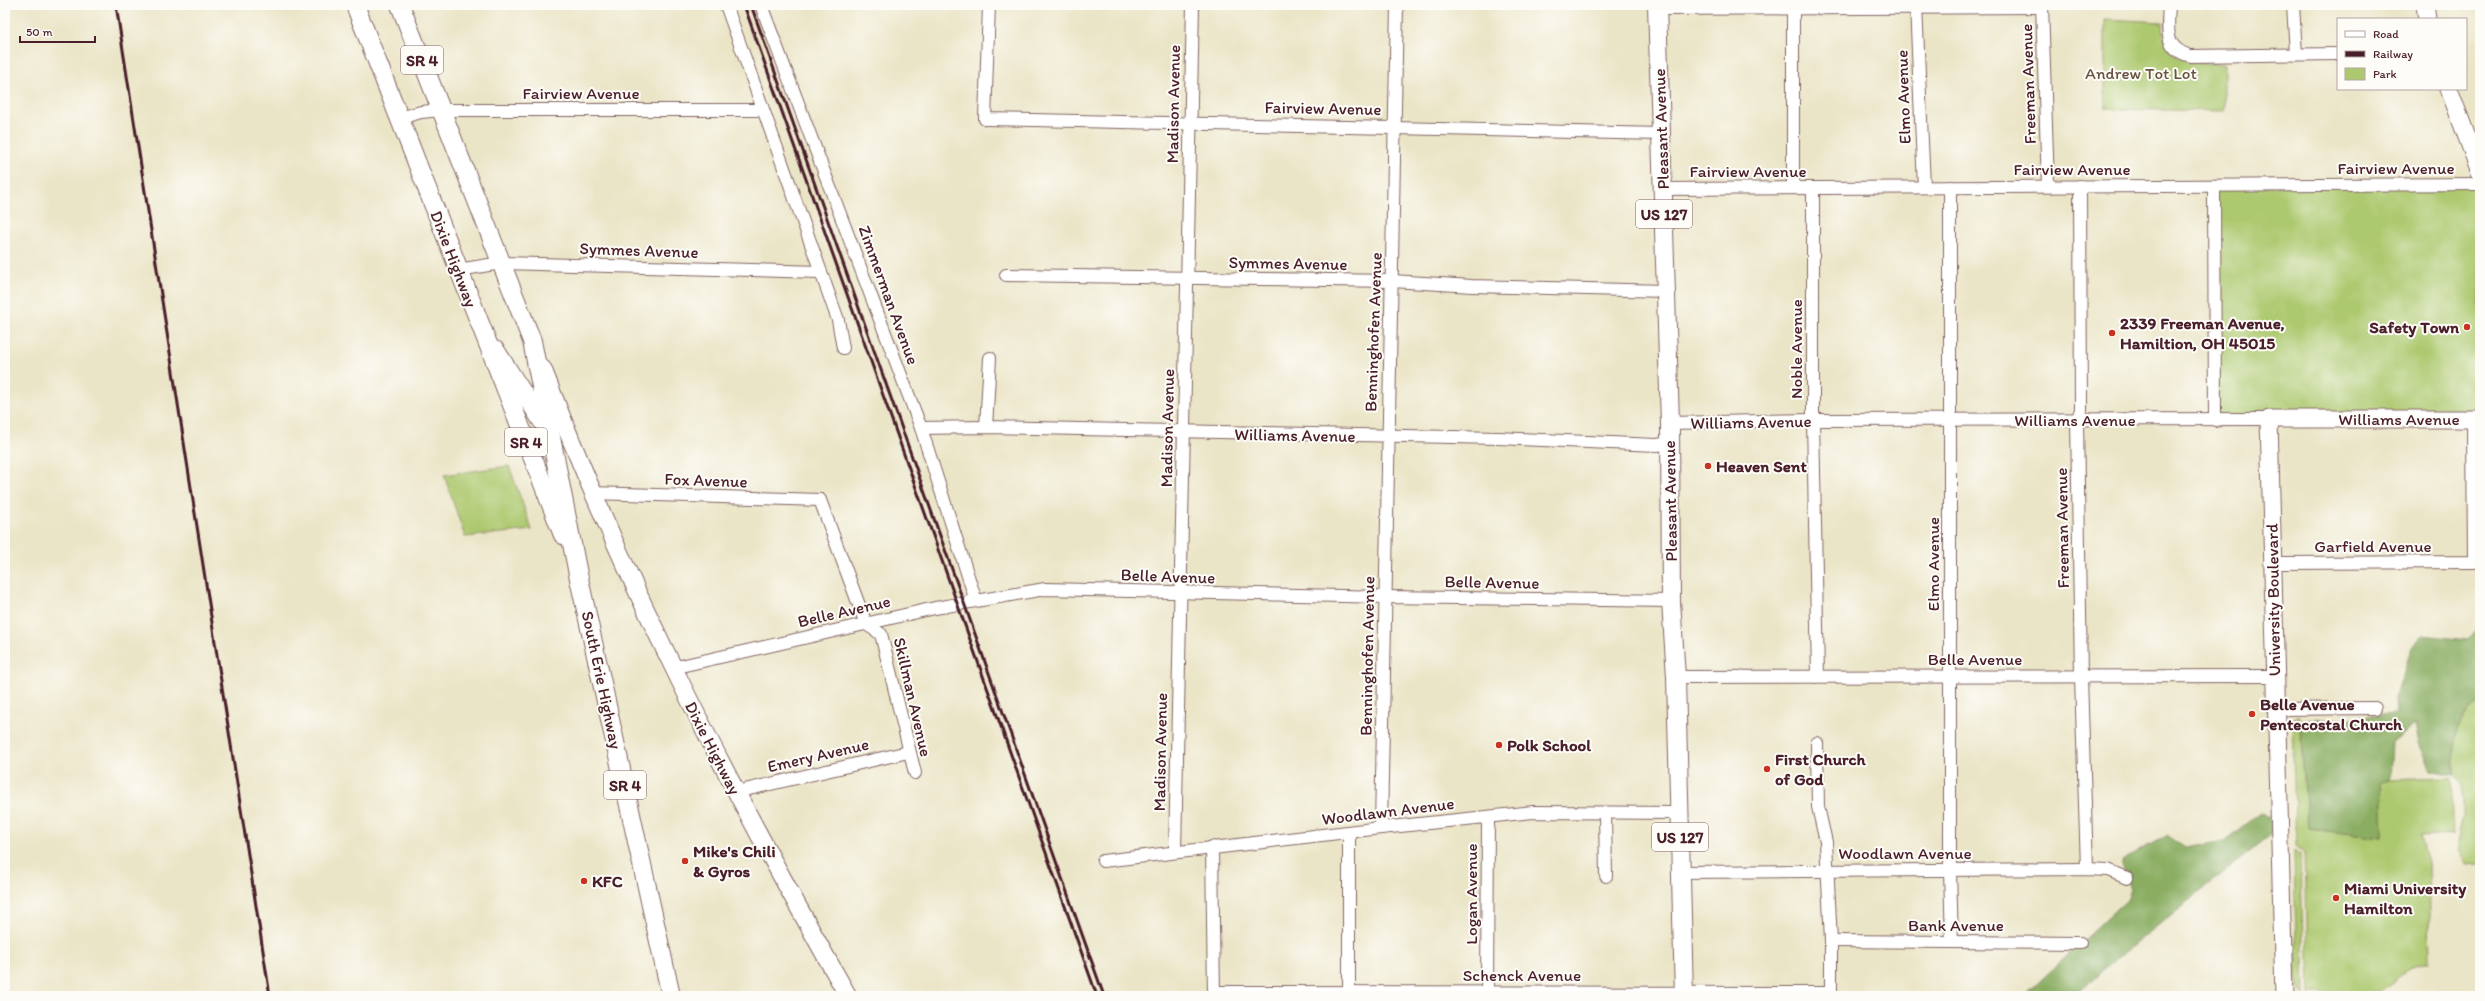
<svg xmlns="http://www.w3.org/2000/svg" width="2485" height="1001" font-family="Itim,sans-serif">
  <rect width="100%" height="100%" fill="#fdfcf7"/>
  <filter id="ink" filterUnits="userSpaceOnUse"><feTurbulence type="fractalNoise" baseFrequency=".025" numOctaves="2"/><feDisplacementMap in="SourceGraphic" scale="8" xChannelSelector="R" yChannelSelector="G"/><feConvolveMatrix kernelMatrix="1 2 1 2 8 2 1 2 1" color-interpolation-filters="sRGB"/></filter>
  <filter id="wash" filterUnits="userSpaceOnUse"><feTurbulence type="fractalNoise" baseFrequency=".012" numOctaves="4" result="noise"/><feDisplacementMap in="SourceGraphic" scale="16" xChannelSelector="R" yChannelSelector="G"/><feGaussianBlur stdDeviation="0.9" result="paint"/><feColorMatrix in="noise" values="0 0 0 0 0 0 0 0 0 0 0 0 0 0 0 0 0 1.4 0 .05"/><feComposite in="paint" operator="in"/></filter>
  <g filter="url(#wash)">
    <rect width="100%" height="100%" fill="#ebe5c7"/>
    <!-- green -->
    <g fill="#adc970" stroke="#7c744e">
      <path d="M 2105,19 L 2163,22 C 2164,65 2190,63 2224,64 L 2224,111 L 2105,109 Z"/>
      <polygon points="2480,184 2480,419 2215,420 2214,186"/>
      <polygon points="509,466 532,530 465,537 444,475"/>
      <polygon points="2480,702 2480,864 2466,865 2459,852 2457,842 2463,816 2463,799 2462,784 2454,775 2453,735 2470,709"/>
      <path d="M 2299,717 L 2308,829 L 2383,837 L 2381,780 L 2451,778 L 2454,834 L 2421,836 L 2428,862 L 2430,963 C 2399,963 2399,986 2375,992 C 2357,996 2328,993 2309,993 L 2305,853 L 2296,846 L 2292,719 Z"/>
      <polygon points="2294,850 2301,855 2304,994 2297,987"/>
    </g>
    <!-- forest -->
    <g fill="#8aad62" stroke="#6a6646">
      <path d="M 2480,623 L 2480,702 C 2450,723 2454,743 2454,775 L 2431,770 L 2419,742 L 2415,724 L 2392,742 L 2390,780 L 2381,781 L 2383,837 L 2308,829 L 2300,721 L 2396,714 L 2395,698 L 2412,647 L 2423,635 L 2467,640 L 2478,630 Z"/>
      <polygon points="2261,812 2279,828 2105,968 2076,996 2024,996 2128,899 2131,890 2122,861 2167,835 2185,848 2224,841"/>
    </g>
  </g>
  <g filter="url(#ink)">
    <g fill="none" stroke-linecap="round" stroke-linejoin="round">
      <defs>
        <g id="street">
          <polyline points="726,5 838,320 843,348"/>
          <polyline points="761,5 921,428 976,601"/>
          <polyline points="989,5 985,119 1661,134"/>
          <polyline points="1793,5 1793,188"/>
          <polyline points="1916,5 1924,187"/>
          <polyline points="2042,5 2048,186"/>
          <path d="M 2169,5 C 2168,29 2163,49 2191,56 L 2338,54"/>
          <polyline points="2293,5 2296,54"/>
          <polyline points="1657,9 2042,7"/>
          <polyline points="400,118 421,112 441,110 763,110"/>
          <polyline points="2080,186 2081,410 2077,420 2081,677 2087,869"/>
          <polyline points="2214,186 2215,420"/>
          <polyline points="1950,187 1950,870 1952,942"/>
          <polyline points="1813,188 1813,420 1818,677"/>
          <polyline points="1663,189 2480,184"/>
          <polyline points="458,270 501,263 821,272"/>
          <polyline points="1006,275 1392,281 1472,286 1665,291"/>
          <polyline points="1670,423 1813,420 2269,419"/>
          <polyline points="986,427 990,358"/>
          <polyline points="921,428 986,427 1498,438 1657,445 1669,443"/>
          <polyline points="592,493 820,500 866,624 881,634 915,773"/>
          <polyline points="2272,563 2474,562 2473,419"/>
          <polyline points="672,668 935,608 1045,589 1385,597 1671,601"/>
          <polyline points="1676,677 2274,676"/>
          <polyline points="2275,709 2375,708"/>
          <polyline points="1817,743 1818,807 1826,842 1831,941 1831,996"/>
          <polyline points="736,792 908,752"/>
          <polyline points="1605,813 1606,876"/>
          <polyline points="1381,828 1397,5"/>
          <polyline points="1349,833 1349,996"/>
          <polyline points="1212,847 1214,996"/>
          <polyline points="1175,851 1193,5"/>
          <polyline points="1103,861 1381,828 1533,812 1679,813"/>
          <polyline points="1681,872 2087,869 2108,870 2127,878"/>
          <polyline points="1831,941 2080,943"/>
          <polyline points="1214,992 1831,993"/>
          <polyline points="1487,996 1488,817"/>
        </g>
        <g id="secondary">
          <polyline points="2425,5 2427,19"/>
          <polyline points="2449,89 2480,172"/>
          <polyline points="496,350 551,436"/>
          <path d="M 543,369 C 626,587 733,793 848,996"/>
          <polyline points="2284,996 2269,419 2480,419"/>
        </g>
        <g id="primary">
          <polyline points="355,5 563,535"/>
          <polyline points="400,5 532,341 578,574 671,996"/>
          <polyline points="1657,5 1670,423 1671,601 1676,677 1684,996"/>
        </g>
      </defs>
      <!-- street casing -->
      <use href="#street" stroke="#826462" stroke-width="14"/>
      <!-- secondary casing -->
      <use href="#secondary" stroke="#826462" stroke-width="19"/>
      <!-- primary casing -->
      <use href="#primary" stroke="#826462" stroke-width="20"/>
      <!-- street -->
      <use href="#street" stroke="#fff" stroke-width="12"/>
      <!-- secondary -->
      <use href="#secondary" stroke="#fff" stroke-width="17"/>
      <!-- primary -->
      <use href="#primary" stroke="#fff" stroke-width="18"/>
      <!-- rail -->
      <g stroke="#4a1f2b" stroke-width="3">
        <polyline points="116,5 270,996"/>
        <polyline points="744,5 1097,996"/>
        <polyline points="751,5 1104,996"/>
      </g>
    </g>
  </g>
  <!-- markers -->
  <g fill="#c8321e" stroke="#fdfcf7" stroke-width="1.5">
    <circle cx="2467" cy="327" r="4"/>
    <circle cx="2112" cy="333" r="4"/>
    <circle cx="1708" cy="466" r="4"/>
    <circle cx="2252" cy="714" r="4"/>
    <circle cx="1499" cy="745" r="4"/>
    <circle cx="1767" cy="769" r="4"/>
    <circle cx="685" cy="861" r="4"/>
    <circle cx="584" cy="881" r="4"/>
    <circle cx="2336" cy="898" r="4"/>
  </g>
  <g text-anchor="middle" stroke-width="4" stroke-linejoin="round" paint-order="stroke">
    <!-- shield labels -->
    <g fill="#fdfcf7" stroke="#806168" stroke-width="1">
      <rect x="401" y="46" width="42" height="28" rx="3"/>
      <rect x="1636" y="200" width="56" height="28" rx="3"/>
      <rect x="505" y="428" width="42" height="28" rx="3"/>
      <rect x="604" y="771" width="42" height="28" rx="3"/>
      <rect x="1652" y="823" width="56" height="28" rx="3"/>
    </g>
    <g font-size="16" font-weight="bold" fill="#4a1f2b">
      <text x="422" y="66">SR 4</text>
      <text x="1664" y="220">US 127</text>
      <text x="526" y="448">SR 4</text>
      <text x="625" y="791">SR 4</text>
      <text x="1680" y="843">US 127</text>
    </g>
    <!-- park labels -->
    <g font-size="17" fill="#685240" stroke="#fdfcf7">
      <text x="2141" y="79">Andrew Tot Lot</text>
    </g>
    <!-- street labels -->
    <g font-size="17" fill="#4a1f2b" stroke="#fdfcf7">
      <text transform="translate(2028 84) rotate(-92)" y="6">Freeman Avenue</text>
      <text x="581" y="99">Fairview Avenue</text>
      <text transform="translate(1903 97) rotate(-92)" y="6">Elmo Avenue</text>
      <text transform="translate(1173 104) rotate(-89)" y="6">Madison Avenue</text>
      <text transform="translate(1323 108) rotate(1)" y="6">Fairview Avenue</text>
      <text transform="translate(1661 129) rotate(-92)" y="6">Pleasant Avenue</text>
      <text x="2396" y="174">Fairview Avenue</text>
      <text x="2072" y="175">Fairview Avenue</text>
      <text x="1748" y="177">Fairview Avenue</text>
      <text transform="translate(639 250) rotate(2)" y="6">Symmes Avenue</text>
      <text transform="translate(454 259) rotate(69)" y="6">Dixie Highway</text>
      <text transform="translate(1288 263) rotate(1)" y="6">Symmes Avenue</text>
      <text transform="translate(889 295) rotate(70)" y="6">Zimmerman Avenue</text>
      <text transform="translate(1373 332) rotate(-88)" y="6">Benninghofen Avenue</text>
      <text transform="translate(1796 349) rotate(-90)" y="6">Noble Avenue</text>
      <text x="2399" y="425">Williams Avenue</text>
      <text x="2075" y="426">Williams Avenue</text>
      <text transform="translate(1751 422) rotate(-1)" y="6">Williams Avenue</text>
      <text transform="translate(1167 428) rotate(-89)" y="6">Madison Avenue</text>
      <text transform="translate(1295 435) rotate(1)" y="6">Williams Avenue</text>
      <text transform="translate(706 480) rotate(2)" y="6">Fox Avenue</text>
      <text transform="translate(1670 501) rotate(-91)" y="6">Pleasant Avenue</text>
      <text transform="translate(2062 528) rotate(-91)" y="6">Freeman Avenue</text>
      <text x="2373" y="552">Garfield Avenue</text>
      <text transform="translate(1933 564) rotate(-90)" y="6">Elmo Avenue</text>
      <text transform="translate(1168 576) rotate(2)" y="6">Belle Avenue</text>
      <text transform="translate(1492 582) rotate(1)" y="6">Belle Avenue</text>
      <text transform="translate(2273 600) rotate(-91)" y="6">University Boulevard</text>
      <text transform="translate(844 611) rotate(-13)" y="6">Belle Avenue</text>
      <text transform="translate(1367 656) rotate(-89)" y="6">Benninghofen Avenue</text>
      <text x="1975" y="665">Belle Avenue</text>
      <text transform="translate(602 680) rotate(78)" y="6">South Erie Highway</text>
      <text transform="translate(913 697) rotate(77)" y="6">Skillman Avenue</text>
      <text transform="translate(713 748) rotate(63)" y="6">Dixie Highway</text>
      <text transform="translate(1160 752) rotate(-89)" y="6">Madison Avenue</text>
      <text transform="translate(818 755) rotate(-13)" y="6">Emery Avenue</text>
      <text transform="translate(1388 811) rotate(-7)" y="6">Woodlawn Avenue</text>
      <text x="1905" y="859">Woodlawn Avenue</text>
      <text transform="translate(1471 894) rotate(-90)" y="6">Logan Avenue</text>
      <text x="1956" y="931">Bank Avenue</text>
      <text x="1522" y="981">Schenck Avenue</text>
    </g>
    <!-- poi labels -->
    <g font-size="17" font-weight="bold" fill="#4a1f2b" stroke="#fdfcf7" text-anchor="start">
      <text x="2120" y="329">2339 Freeman Avenue,<tspan x="2120" dy="20">Hamiltion, OH 45015</tspan></text>
      <text x="2459" y="333" text-anchor="end">Safety Town</text>
      <text x="1716" y="472">Heaven Sent</text>
      <text x="2260" y="710">Belle Avenue<tspan x="2260" dy="20">Pentecostal Church</tspan></text>
      <text x="1507" y="751">Polk School</text>
      <text x="1775" y="765">First Church<tspan x="1775" dy="20">of God</tspan></text>
      <text x="693" y="857">Mike's Chili<tspan x="693" dy="20">&amp; Gyros</tspan></text>
      <text x="592" y="887">KFC</text>
      <text x="2344" y="894">Miami University<tspan x="2344" dy="20">Hamilton</tspan></text>
    </g>
  </g>
  <!-- margin -->
  <rect width="2485" height="1001" fill="none" stroke="#fdfcf7" stroke-width="20"/>
  <!-- legend -->
  <rect x="2337" y="18" width="130" height="72" fill="#fdfcf7" stroke="#b5a4a5"/>
  <rect x="2345" y="31" width="20" height="6" fill="#ffffff" stroke="#b5a4a5"/>
  <text x="2373" y="38" font-size="12" fill="#4a1f2b">Road</text>
  <rect x="2345" y="51" width="20" height="6" fill="#4a1f2b" stroke="#b5a4a5"/>
  <text x="2373" y="58" font-size="12" fill="#4a1f2b">Railway</text>
  <rect x="2345" y="68" width="20" height="12" fill="#adc970" stroke="#b5a4a5"/>
  <text x="2373" y="78" font-size="12" fill="#4a1f2b">Park</text>
  <!-- scale -->
  <path d="M20 36v6h75v-6" fill="none" stroke="#4a1f2b" stroke-width="2"/>
  <text x="26" y="36" font-size="12" fill="#4a1f2b" stroke="#fdfcf7" stroke-width="3" paint-order="stroke">50 m</text>
</svg>
